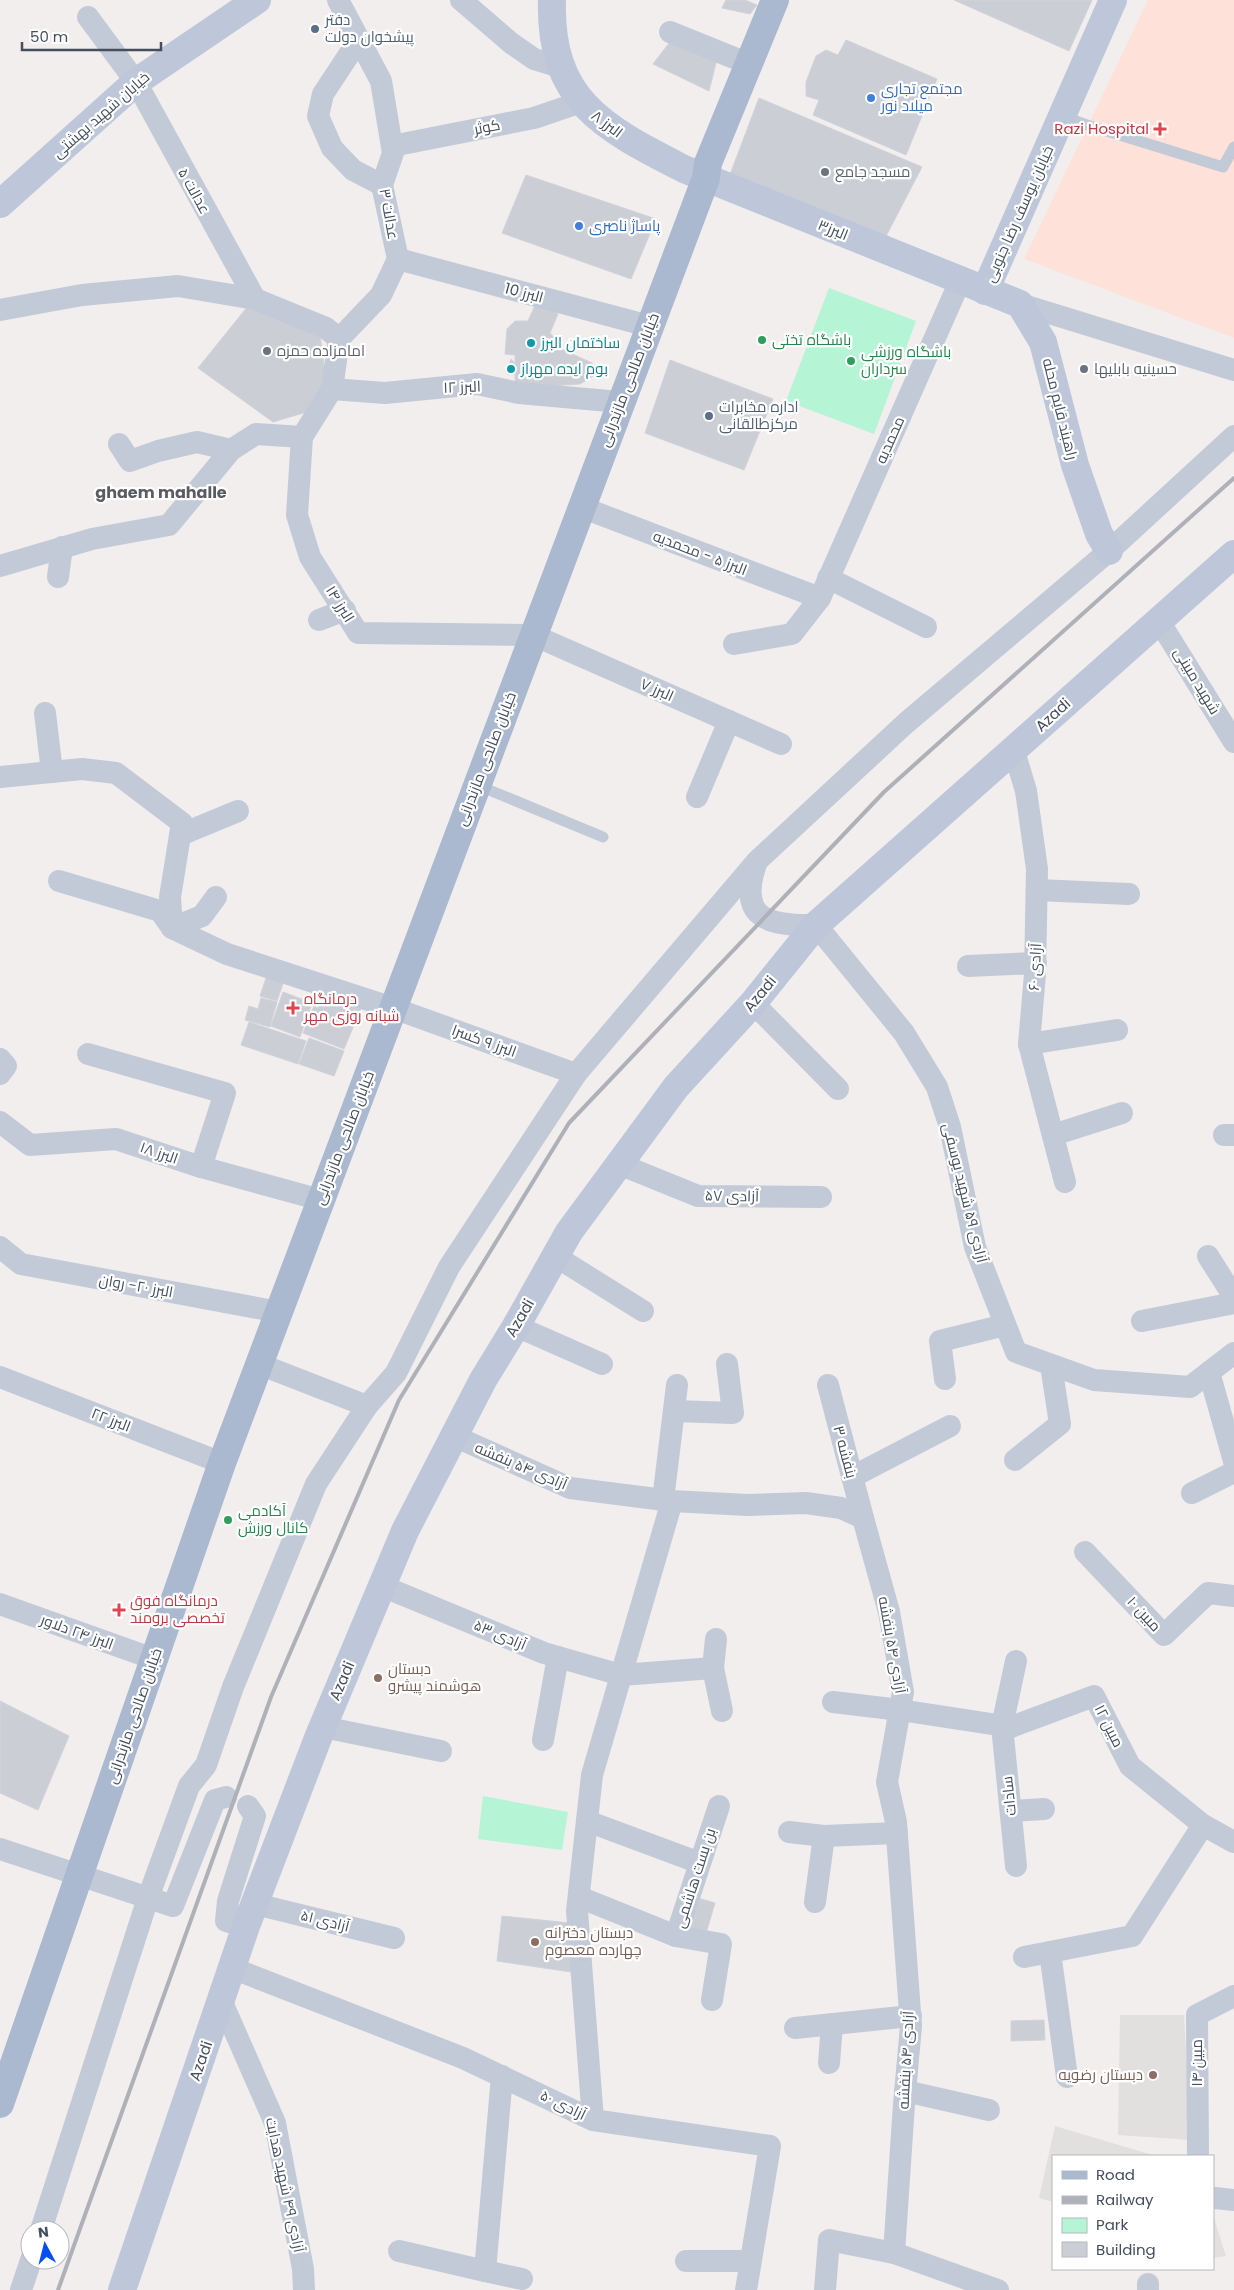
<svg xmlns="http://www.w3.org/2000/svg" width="1234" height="2290" font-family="Poppins,Cairo,sans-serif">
  <rect width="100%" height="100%" fill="#f1eeed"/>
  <!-- education -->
  <g fill="#e2dfdf">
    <polygon points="1120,2015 1184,2015 1191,2140 1118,2135"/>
    <polygon points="1055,2126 1156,2156 1053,2156 1053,2202 1039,2198"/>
    <polygon points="1213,2215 1226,2256 1213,2258"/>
  </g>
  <!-- medical -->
  <polygon fill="#fee2da" points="1148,0 1234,0 1234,338 1024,259"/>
  <!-- green -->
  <g fill="#b6f4d6">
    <polygon points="829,288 916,321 874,434 786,401"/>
    <polygon points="483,1796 568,1812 562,1850 478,1839"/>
  </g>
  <!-- building -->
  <g fill="#ccced6" stroke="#d1d2da">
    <polygon points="726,0 745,0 757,5 750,14 722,8"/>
    <polygon points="954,0 1092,0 1069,51"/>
    <polygon points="673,38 717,59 709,91 653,64"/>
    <polygon points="846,40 937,79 906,155 813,115 819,100 806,96 806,82 816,56 826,50 838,55"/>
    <polygon points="759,98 922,167 884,240 729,177"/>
    <polygon points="526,175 656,219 631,279 502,233"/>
    <polygon points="537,301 558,314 550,333 558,341 555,346 592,363 595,375 580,384 548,386 515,382 515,355 505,354 507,329 515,321 528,321"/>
    <polygon points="248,306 320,335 327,387 310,411 273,422 198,368"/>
    <polygon points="511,359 516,365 513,375 507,374"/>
    <polygon points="670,360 773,399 744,470 645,433"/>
    <polygon points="268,972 285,978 277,1001 260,996"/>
    <polygon points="283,992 312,1003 300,1037 271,1026"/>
    <polygon points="325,992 362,1006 344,1049 303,1033 314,1006 318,1008"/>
    <polygon points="261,998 277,1002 270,1027 245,1020 249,1006 258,1009"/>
    <polygon points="249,1022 306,1041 298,1064 241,1045"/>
    <polygon points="309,1038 344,1051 334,1076 299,1064"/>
    <polygon points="0,1701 69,1736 38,1810 0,1793"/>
    <polygon points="691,1896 715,1903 704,1940 677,1936"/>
    <polygon points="502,1916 570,1923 571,1972 497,1961"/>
    <polygon points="1044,2020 1045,2040 1011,2041 1011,2021"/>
  </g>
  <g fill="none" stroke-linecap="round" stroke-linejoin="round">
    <!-- service -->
    <g stroke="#c2cad7" stroke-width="11">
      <polyline points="1062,116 1084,124 1223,167 1234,147"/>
      <polyline points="477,785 603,837"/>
    </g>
    <!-- minor -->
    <g stroke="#c2cad7" stroke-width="22">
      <polyline points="338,0 381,81 393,153 382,185 398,259 381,295 339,339 332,389 302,437 297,515 310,557 358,633 533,635 781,744"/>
      <polyline points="461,0 511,43 534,59 560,67"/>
      <polyline points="88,17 136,82 255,299"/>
      <polyline points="670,32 749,64"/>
      <polyline points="358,41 323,94 318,116 332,148 353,170 382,185"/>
      <polyline points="392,146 534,118 581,102"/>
      <polyline points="398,259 649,326"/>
      <polyline points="1020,304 1234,370"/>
      <polyline points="0,310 82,295 178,286 255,299 326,328 339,339"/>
      <polyline points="332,389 385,393 477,384 519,393 620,402"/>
      <polyline points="119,444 130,461 158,451 197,442 231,450"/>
      <polyline points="581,507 820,598"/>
      <polyline points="0,566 92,539 169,525 231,450 256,434 302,437"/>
      <polyline points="58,577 62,547"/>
      <polyline points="828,578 926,627"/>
      <polyline points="319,620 345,610"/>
      <polyline points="1159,621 1234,742"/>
      <polyline points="734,644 792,634 820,598 960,281"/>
      <polyline points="45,713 52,772"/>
      <polyline points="1014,751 1026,791 1037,869 1035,974 1029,1044 1065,1182"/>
      <polyline points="0,777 82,769 116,773 182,823 170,897 172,928 227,954 393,1008 576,1074"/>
      <polyline points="697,797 729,721"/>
      <polyline points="180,835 238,811"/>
      <path d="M 756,864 C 737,919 769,926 816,925 L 904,1033 L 937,1087 L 950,1127 L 975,1247 L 1016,1352 L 1094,1380 L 1190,1387 L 1234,1353"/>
      <polyline points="59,881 160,911 172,928 202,916 216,897"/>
      <polyline points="1037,890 1129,894"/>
      <polyline points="968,966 1036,963"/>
      <polyline points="753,1003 838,1089"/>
      <polyline points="1029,1044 1117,1030"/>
      <polyline points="88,1054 225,1093 201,1167"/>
      <polyline points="0,1059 6,1066 0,1074"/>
      <polyline points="0,1122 30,1145 116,1139 201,1167 321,1200"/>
      <polyline points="1053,1135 1122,1113"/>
      <polyline points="1224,1135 1234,1135"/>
      <polyline points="619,1164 698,1196 821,1197"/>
      <polyline points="0,1247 21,1264 279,1312"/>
      <polyline points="555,1256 643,1311"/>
      <polyline points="1208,1256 1234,1297"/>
      <polyline points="1142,1321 1234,1303"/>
      <polyline points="516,1326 602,1364"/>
      <polyline points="259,1364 367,1406"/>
      <polyline points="1209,1372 1234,1461"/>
      <polyline points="0,1377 222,1463"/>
      <polyline points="945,1379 940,1341 1005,1325"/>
      <polyline points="828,1385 863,1518"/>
      <polyline points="674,1411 733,1413 727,1364"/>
      <polyline points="454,1436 570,1488 672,1501 747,1505 806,1503 841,1508 863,1518 889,1612 903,1692 887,1782 896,1822 911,2026 904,2104 894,2253"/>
      <polyline points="1015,1460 1060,1424 1051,1365"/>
      <polyline points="852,1477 950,1426"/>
      <polyline points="1192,1493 1234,1472"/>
      <polyline points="663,1500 677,1385"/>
      <polyline points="1085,1552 1164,1635 1208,1593 1234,1596"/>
      <polyline points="382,1586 544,1653 621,1675 713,1668 716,1639"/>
      <polyline points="0,1604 154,1659"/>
      <polyline points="1016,1661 1002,1726 1016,1866"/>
      <polyline points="713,1668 722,1711"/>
      <polyline points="833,1702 900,1710 1011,1727 1094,1696 1130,1766 1203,1825 1234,1842"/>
      <polyline points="323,1727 441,1751"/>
      <polyline points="543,1740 558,1657"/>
      <polyline points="1011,1811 1044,1809"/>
      <polyline points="587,1821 700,1863"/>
      <polyline points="789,1832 824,1836 897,1833"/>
      <polyline points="0,1849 173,1906 215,1800 226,1797"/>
      <polyline points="579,1897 676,1936 719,1806"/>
      <polyline points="815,1902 824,1836"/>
      <polyline points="255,1904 394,1938"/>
      <polyline points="246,1926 226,1921 228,1901 255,1816 248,1806"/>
      <polyline points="676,1936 721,1944 712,2000"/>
      <polyline points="1024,1957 1050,1952"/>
      <polyline points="232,1968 463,2058 593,2120 770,2146 746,2290"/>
      <polyline points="221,2000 275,2123 303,2269 304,2290"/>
      <polyline points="795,2028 911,2016"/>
      <polyline points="829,2063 832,2024"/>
      <polyline points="502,2076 485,2271 522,2279"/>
      <polyline points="1067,2077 1050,1952 1132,1936 1203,1825"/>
      <polyline points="905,2091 989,2110"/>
      <polyline points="593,2120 577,1911 592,1775 672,1501"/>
      <polyline points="1198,2153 1197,2015 1234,1996"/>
      <polyline points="1215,2198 1234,2200"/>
      <polyline points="41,2230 148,1898 189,1786 206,1765 233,1687 316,1484 367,1406 396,1373 449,1267 576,1074 757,861 906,723 1109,551 1234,436"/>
      <polyline points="399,2251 485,2271"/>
      <polyline points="686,2261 750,2261"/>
      <polyline points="21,2290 31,2260"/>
      <polyline points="825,2290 829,2240 894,2253 998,2290"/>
      <polyline points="1148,2290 1148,2284"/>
    </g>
    <!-- secondary -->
    <g stroke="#bec7d9" stroke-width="28">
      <path d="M 552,0 C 549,101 604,128 684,169 L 1020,304 L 1043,342 L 1075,465 L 1099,534 L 1109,551"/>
      <polyline points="0,204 136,82 257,0"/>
      <polyline points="985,291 1113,0"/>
      <polyline points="122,2290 246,1926 318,1738 405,1531 483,1380 516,1326 569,1232 676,1087 753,1003 816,925 1234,554"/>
    </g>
    <!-- primary -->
    <polyline stroke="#aab8d0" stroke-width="28" points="0,2104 222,1463 706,178 708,163 775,0"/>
    <!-- rail -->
    <polyline stroke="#afb1b9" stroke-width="4" points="58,2290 271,1697 399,1400 569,1123 884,792 1234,478"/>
  </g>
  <!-- markers -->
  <g fill="#5c6f8a" stroke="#fff" stroke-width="2">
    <circle cx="315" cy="29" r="5"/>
    <circle cx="709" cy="416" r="5"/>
  </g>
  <g fill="#3f7fe0" stroke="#fff" stroke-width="2">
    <circle cx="871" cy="98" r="5"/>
    <circle cx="579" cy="226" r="5"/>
  </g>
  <g fill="#e0444e" stroke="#fff" stroke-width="2">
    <path d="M1157.5 121.5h5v5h5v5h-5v5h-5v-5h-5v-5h5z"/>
    <path d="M290.5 1000.5h5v5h5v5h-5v5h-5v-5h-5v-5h5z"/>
    <path d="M116.5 1602.5h5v5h5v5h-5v5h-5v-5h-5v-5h5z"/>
  </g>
  <g fill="#6b7280" stroke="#fff" stroke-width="2">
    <circle cx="825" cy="172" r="5"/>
    <circle cx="267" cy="351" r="5"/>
    <circle cx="1084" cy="369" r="5"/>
  </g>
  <g fill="#2e9e5b" stroke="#fff" stroke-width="2">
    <circle cx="762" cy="340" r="5"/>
    <circle cx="851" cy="361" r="5"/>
    <circle cx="228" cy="1520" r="5"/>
  </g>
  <g fill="#0f9aa8" stroke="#fff" stroke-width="2">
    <circle cx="531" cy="343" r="5"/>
    <circle cx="511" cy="369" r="5"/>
  </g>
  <g fill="#8d6e63" stroke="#fff" stroke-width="2">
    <circle cx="378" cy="1678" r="5"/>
    <circle cx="535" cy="1942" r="5"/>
    <circle cx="1153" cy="2075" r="5"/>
  </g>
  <g text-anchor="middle" stroke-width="4.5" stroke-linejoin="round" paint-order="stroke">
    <!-- service labels -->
    <g font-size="15" fill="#4e5e75" stroke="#fff" text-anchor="start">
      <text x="325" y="25">دفتر<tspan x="325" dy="17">پیشخوان دولت</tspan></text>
      <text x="719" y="412">اداره مخابرات<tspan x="719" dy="17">مرکزطالقانی</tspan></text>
    </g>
    <!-- shop labels -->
    <g font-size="15" fill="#366cbe" stroke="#fff" text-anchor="start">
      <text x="881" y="94">مجتمع تجاری<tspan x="881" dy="17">میلاد نور</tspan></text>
      <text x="589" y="231">پاساژ ناصری</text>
    </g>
    <!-- street labels -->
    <g font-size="15" fill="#444e5d" stroke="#fff">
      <text transform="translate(101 115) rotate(-41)" y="5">خیابان شهید بهشتی</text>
      <text transform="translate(607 124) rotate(37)" y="5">البرز ۸</text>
      <text transform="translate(487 127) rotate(-11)" y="5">کوثر</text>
      <text transform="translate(194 191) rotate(61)" y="5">عدالت ۵</text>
      <text transform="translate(389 214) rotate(80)" y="5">عدالت ۳</text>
      <text transform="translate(1019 214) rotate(-66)" y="5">خیابان یوسف رضا جنوبی</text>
      <text transform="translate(833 230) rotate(22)" y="5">البرز۳</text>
      <text transform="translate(524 293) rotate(15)" y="5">البرز 10</text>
      <text transform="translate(629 380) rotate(-69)" y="5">خیابان صالحی مازندرانی</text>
      <text transform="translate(462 387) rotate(-2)" y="5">البرز ۱۲</text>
      <text transform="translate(1060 409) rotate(76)" y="5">راهبند قایم محله</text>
      <text transform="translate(890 440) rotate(-66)" y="5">محمدیه</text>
      <text transform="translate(700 553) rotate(21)" y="5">البرز ۵ - محمدیه</text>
      <text transform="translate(340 604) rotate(58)" y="5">البرز ۱۴</text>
      <text transform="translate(1197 681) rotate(59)" y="5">شهید مبینی</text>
      <text transform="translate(657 690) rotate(24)" y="5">البرز ۷</text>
      <text transform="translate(1053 715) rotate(-42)" y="5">Azadi</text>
      <text transform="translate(486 759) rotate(-69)" y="5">خیابان صالحی مازندرانی</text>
      <text transform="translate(1035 967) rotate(-87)" y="5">آزادی ۶۰</text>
      <text transform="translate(760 994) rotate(-50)" y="5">Azadi</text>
      <text transform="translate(484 1041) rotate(20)" y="5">البرز ۹ کسرا</text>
      <text transform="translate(344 1138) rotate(-69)" y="5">خیابان صالحی مازندرانی</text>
      <text transform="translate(159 1153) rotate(19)" y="5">البرز ۱۸</text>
      <text transform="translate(965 1193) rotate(76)" y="5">آزادی ۵۹ شهید یوسفی</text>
      <text transform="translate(732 1196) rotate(1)" y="5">آزادی ۵۷</text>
      <text transform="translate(136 1286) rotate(10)" y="5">البرز ۲۰- روان</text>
      <text transform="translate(520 1318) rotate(-60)" y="5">Azadi</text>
      <text transform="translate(111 1420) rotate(21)" y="5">البرز ۲۲</text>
      <text transform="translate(845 1452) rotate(75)" y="5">بنفشه ۳</text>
      <text transform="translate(521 1466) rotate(23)" y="5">آزادی ۵۴ بنفشه</text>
      <text transform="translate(1144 1614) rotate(47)" y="5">مبین ۱۰</text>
      <text transform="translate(77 1632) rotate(20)" y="5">البرز ۲۴ دلاور</text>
      <text transform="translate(500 1635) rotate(23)" y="5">آزادی ۵۳</text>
      <text transform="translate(892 1645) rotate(80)" y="5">آزادی ۵۴ بنفشه</text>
      <text transform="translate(342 1681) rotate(-67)" y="5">Azadi</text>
      <text transform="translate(134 1716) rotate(-71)" y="5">خیابان صالحی مازندرانی</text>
      <text transform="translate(1109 1726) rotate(63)" y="5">مبین ۱۲</text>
      <text transform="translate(1009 1796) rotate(-96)" y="5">سادات</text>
      <text transform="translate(695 1878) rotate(-72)" y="5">بن بست هاشمی</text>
      <text transform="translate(325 1921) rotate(14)" y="5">آزادی ۵۱</text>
      <text transform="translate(906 2060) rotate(-87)" y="5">آزادی ۵۴ بنفشه</text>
      <text transform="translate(201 2061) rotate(-71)" y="5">Azadi</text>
      <text transform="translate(1197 2063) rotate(-90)" y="5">مبین ۱۴</text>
      <text transform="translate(563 2105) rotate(26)" y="5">آزادی ۵۰</text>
      <text transform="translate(285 2185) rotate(78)" y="5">آزادی ۴۹ شهید هدایت</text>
    </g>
    <!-- health labels -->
    <g font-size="15" fill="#be3a42" stroke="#fff" text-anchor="start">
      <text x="1149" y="134" text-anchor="end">Razi Hospital</text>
      <text x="304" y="1004">درمانگاه<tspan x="304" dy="17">شبانه روزی مهر</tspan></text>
      <text x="130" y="1606">درمانگاه فوق<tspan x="130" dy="17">تخصصی برومند</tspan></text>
    </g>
    <!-- worship labels -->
    <g font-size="15" fill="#5b616d" stroke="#fff" text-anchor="start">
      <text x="835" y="177">مسجد جامع</text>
      <text x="277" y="356">امامزاده حمزه</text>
      <text x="1094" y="374">حسینیه بابلیها</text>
    </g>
    <!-- leisure labels -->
    <g font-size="15" fill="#27864d" stroke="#fff" text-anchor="start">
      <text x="772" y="345">باشگاه تختی</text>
      <text x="861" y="357">باشگاه ورزشی<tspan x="861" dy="17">سرداران</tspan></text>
      <text x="238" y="1516">آکادمی<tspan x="238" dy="17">کانال ورزش</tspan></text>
    </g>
    <!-- culture labels -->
    <g font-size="15" fill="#0d838f" stroke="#fff" text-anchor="start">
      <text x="541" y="348">ساختمان البرز</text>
      <text x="521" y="374">بوم ایده مهراز</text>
    </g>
    <!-- education labels -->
    <g font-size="15" fill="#785e54" stroke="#fff" text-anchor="start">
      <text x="388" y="1674">دبستان<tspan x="388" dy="17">هوشمند پیشرو</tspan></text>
      <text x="545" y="1938">دبستان دخترانه<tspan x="545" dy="17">چهارده معصوم</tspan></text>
      <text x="1143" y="2080" text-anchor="end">دبستان رضویه</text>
    </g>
    <!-- neighbourhood labels -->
    <g font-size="16" font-weight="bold" fill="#595d63" stroke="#fff">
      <text x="161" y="498">ghaem mahalle</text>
    </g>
  </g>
  <!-- legend -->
  <rect x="1052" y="2155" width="162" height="115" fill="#ffffff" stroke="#b4b8be"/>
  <rect x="1062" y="2171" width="25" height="8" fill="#aab8d0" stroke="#b4b8be"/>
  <text x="1096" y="2180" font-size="15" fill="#444e5d">Road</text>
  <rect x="1062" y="2196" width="25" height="8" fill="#afb1b9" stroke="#b4b8be"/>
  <text x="1096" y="2205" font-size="15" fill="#444e5d">Railway</text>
  <rect x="1062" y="2218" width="25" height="15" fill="#b6f4d6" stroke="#b4b8be"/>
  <text x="1096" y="2230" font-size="15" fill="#444e5d">Park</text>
  <rect x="1062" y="2242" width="25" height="15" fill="#ccced6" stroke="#b4b8be"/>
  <text x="1096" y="2255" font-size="15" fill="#444e5d">Building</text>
  <!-- north arrow -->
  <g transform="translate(45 2245) rotate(353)"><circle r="24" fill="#ffffff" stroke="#b4b8be"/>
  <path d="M0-4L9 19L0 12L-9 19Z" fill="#044ef4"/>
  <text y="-8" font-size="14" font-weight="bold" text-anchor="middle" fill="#444e5d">N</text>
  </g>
  <!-- scale -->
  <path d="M22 42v8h139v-8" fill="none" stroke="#444e5d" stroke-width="2.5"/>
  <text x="30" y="42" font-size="15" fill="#444e5d" stroke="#ffffff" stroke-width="4" paint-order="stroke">50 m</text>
</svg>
